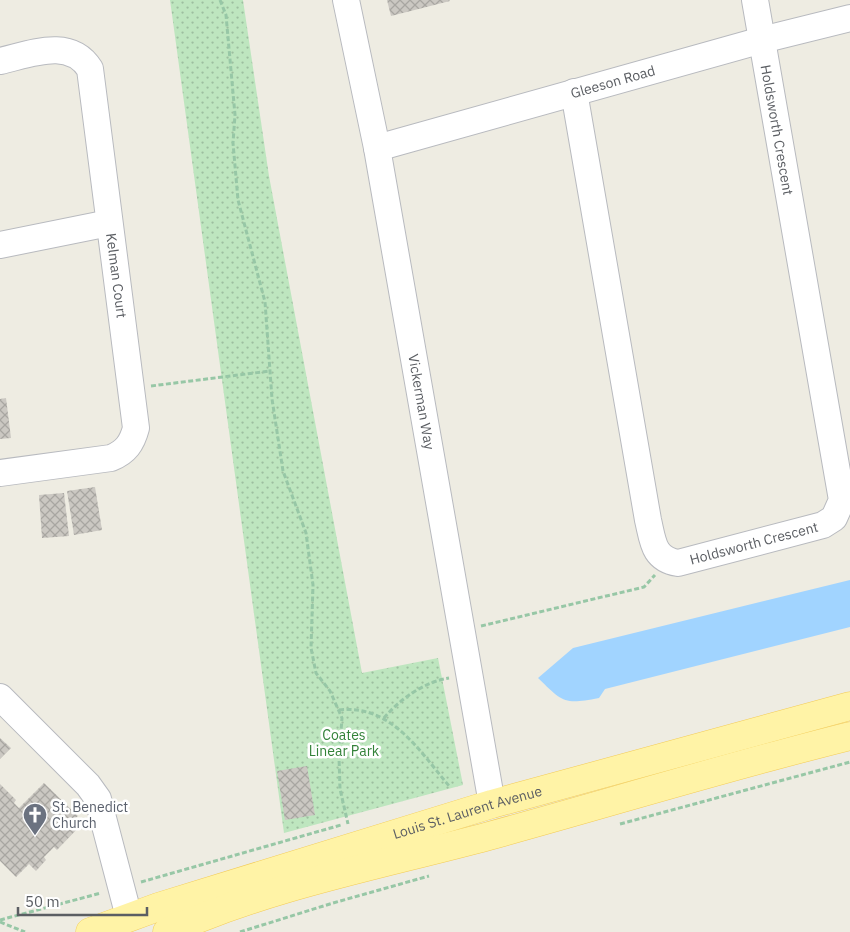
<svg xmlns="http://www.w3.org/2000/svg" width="850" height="932" font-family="'IBM Plex Sans',sans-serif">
  <defs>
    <pattern id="park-dots" width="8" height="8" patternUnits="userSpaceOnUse" patternTransform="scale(1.25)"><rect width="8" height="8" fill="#bee6bf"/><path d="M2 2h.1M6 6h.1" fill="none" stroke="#9dbe9f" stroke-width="1.8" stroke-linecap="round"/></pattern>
    <pattern id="building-cross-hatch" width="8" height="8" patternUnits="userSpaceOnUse" patternTransform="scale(1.25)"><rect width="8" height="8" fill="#cbc8c2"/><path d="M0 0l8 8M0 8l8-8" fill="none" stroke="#a8a6a1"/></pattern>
  </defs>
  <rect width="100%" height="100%" fill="#eeece2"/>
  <!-- park -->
  <polygon fill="url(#park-dots)" points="170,0 243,0 269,176 362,673 438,658 463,785 284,833"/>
  <!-- water -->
  <path fill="#a1d4ff" d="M 850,580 L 850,627 L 605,689 L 599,698 C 563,705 563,702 538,678 L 573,648 Z"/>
  <!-- building -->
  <g fill="url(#building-cross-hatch)">
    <polygon points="387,0 449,0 450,1 391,16"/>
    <polygon points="6,398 11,438 0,439 0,399"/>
    <polygon points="95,487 102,530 74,535 67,491"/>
    <polygon points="64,493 69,536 42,538 39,495"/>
    <polygon points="0,738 11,748 0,759"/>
    <polygon points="307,766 315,815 285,820 277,771"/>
    <polygon points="44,783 78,816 74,819 81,825 57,850 54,847 44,857 46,860 36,871 29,864 16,877 0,861 0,784 16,800 14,803 19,808"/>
  </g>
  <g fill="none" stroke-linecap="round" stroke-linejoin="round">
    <defs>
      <g id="minor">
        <path id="s1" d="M 346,0 L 377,148 L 492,804"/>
        <path id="s2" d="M 0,61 C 31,54 70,37 90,69 L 136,428 C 132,443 126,452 111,458 L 0,473"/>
        <path id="s3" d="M 574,92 L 648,520 C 653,541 653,559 678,563 L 823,525 L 834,518 L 842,500 L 755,0"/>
        <path id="s4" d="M 377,148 L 762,40 L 850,18"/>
        <polyline points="0,245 109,223"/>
        <polyline points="0,697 88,785 98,799 129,917"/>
      </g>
      <g id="major">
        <path id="s5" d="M 90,932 L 158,907 L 492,804 L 850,706"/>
        <path d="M 167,932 C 269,886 381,865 489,836 C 609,803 729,766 850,736"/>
      </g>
    </defs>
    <!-- minor casing -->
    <use href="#minor" stroke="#b8babf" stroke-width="28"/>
    <!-- major casing -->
    <use href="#major" stroke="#f3cb57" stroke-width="29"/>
    <!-- path -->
    <g stroke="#97c7a6" stroke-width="3" stroke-dasharray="5 2.5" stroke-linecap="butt">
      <polyline points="220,0 226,15 235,115 233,143 238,200 265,302 272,399 283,471 306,533 313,585 311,648 316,673 330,691 342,718 339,757 340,789 348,824"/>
      <polyline points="151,386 270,371"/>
      <polyline points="481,626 644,587 655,575"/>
      <path d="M 339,710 C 392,704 420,752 450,787"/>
      <path d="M 384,718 C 400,699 424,682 449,678"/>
      <polyline points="620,824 850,762"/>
      <polyline points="141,882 341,825"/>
      <polyline points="0,920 101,893"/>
      <polyline points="0,922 25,932"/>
      <polyline points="240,932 333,903 429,876"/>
    </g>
    <!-- minor -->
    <use href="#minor" stroke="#fff" stroke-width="26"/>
    <!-- major -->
    <use href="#major" stroke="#fff3a6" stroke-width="28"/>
  </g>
  <!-- icons -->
  <defs>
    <symbol id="church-pin" viewBox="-11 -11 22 30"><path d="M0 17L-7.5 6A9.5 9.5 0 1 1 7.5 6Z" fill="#6b7280" stroke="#fff"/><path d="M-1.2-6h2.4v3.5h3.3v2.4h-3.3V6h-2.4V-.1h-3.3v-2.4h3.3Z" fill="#fff"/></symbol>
  </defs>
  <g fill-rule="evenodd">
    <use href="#church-pin" x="21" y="801" width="28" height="38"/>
  </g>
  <g text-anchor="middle" stroke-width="5" stroke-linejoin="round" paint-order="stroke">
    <!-- street labels -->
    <g font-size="14" fill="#5b5e63" stroke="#fff">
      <text dy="5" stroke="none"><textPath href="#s4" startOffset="245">Gleeson Road</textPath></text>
      <text transform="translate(777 130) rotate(80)" y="5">Holdsworth Crescent</text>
      <text dy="5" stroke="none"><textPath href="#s2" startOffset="306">Kelman Court</textPath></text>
      <text dy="5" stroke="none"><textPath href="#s1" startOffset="409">Vickerman Way</textPath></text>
      <text dy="5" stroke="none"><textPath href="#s3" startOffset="570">Holdsworth Crescent</textPath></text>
      <text dy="5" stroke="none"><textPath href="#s5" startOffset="396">Louis St. Laurent Avenue</textPath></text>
    </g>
    <!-- park labels -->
    <g font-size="14" fill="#338239" stroke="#fff">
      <text x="344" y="740">Coates<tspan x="344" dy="16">Linear Park</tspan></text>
    </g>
    <!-- worship labels -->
    <g font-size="14" fill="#5b616d" stroke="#fff" text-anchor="start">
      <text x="52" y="812">St. Benedict<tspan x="52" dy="16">Church</tspan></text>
    </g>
  </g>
  <!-- scale -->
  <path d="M18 907v8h129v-8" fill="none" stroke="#5b5e63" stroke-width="2.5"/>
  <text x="25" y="907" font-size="15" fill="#5b5e63" stroke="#ffffff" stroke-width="4" paint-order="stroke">50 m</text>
</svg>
